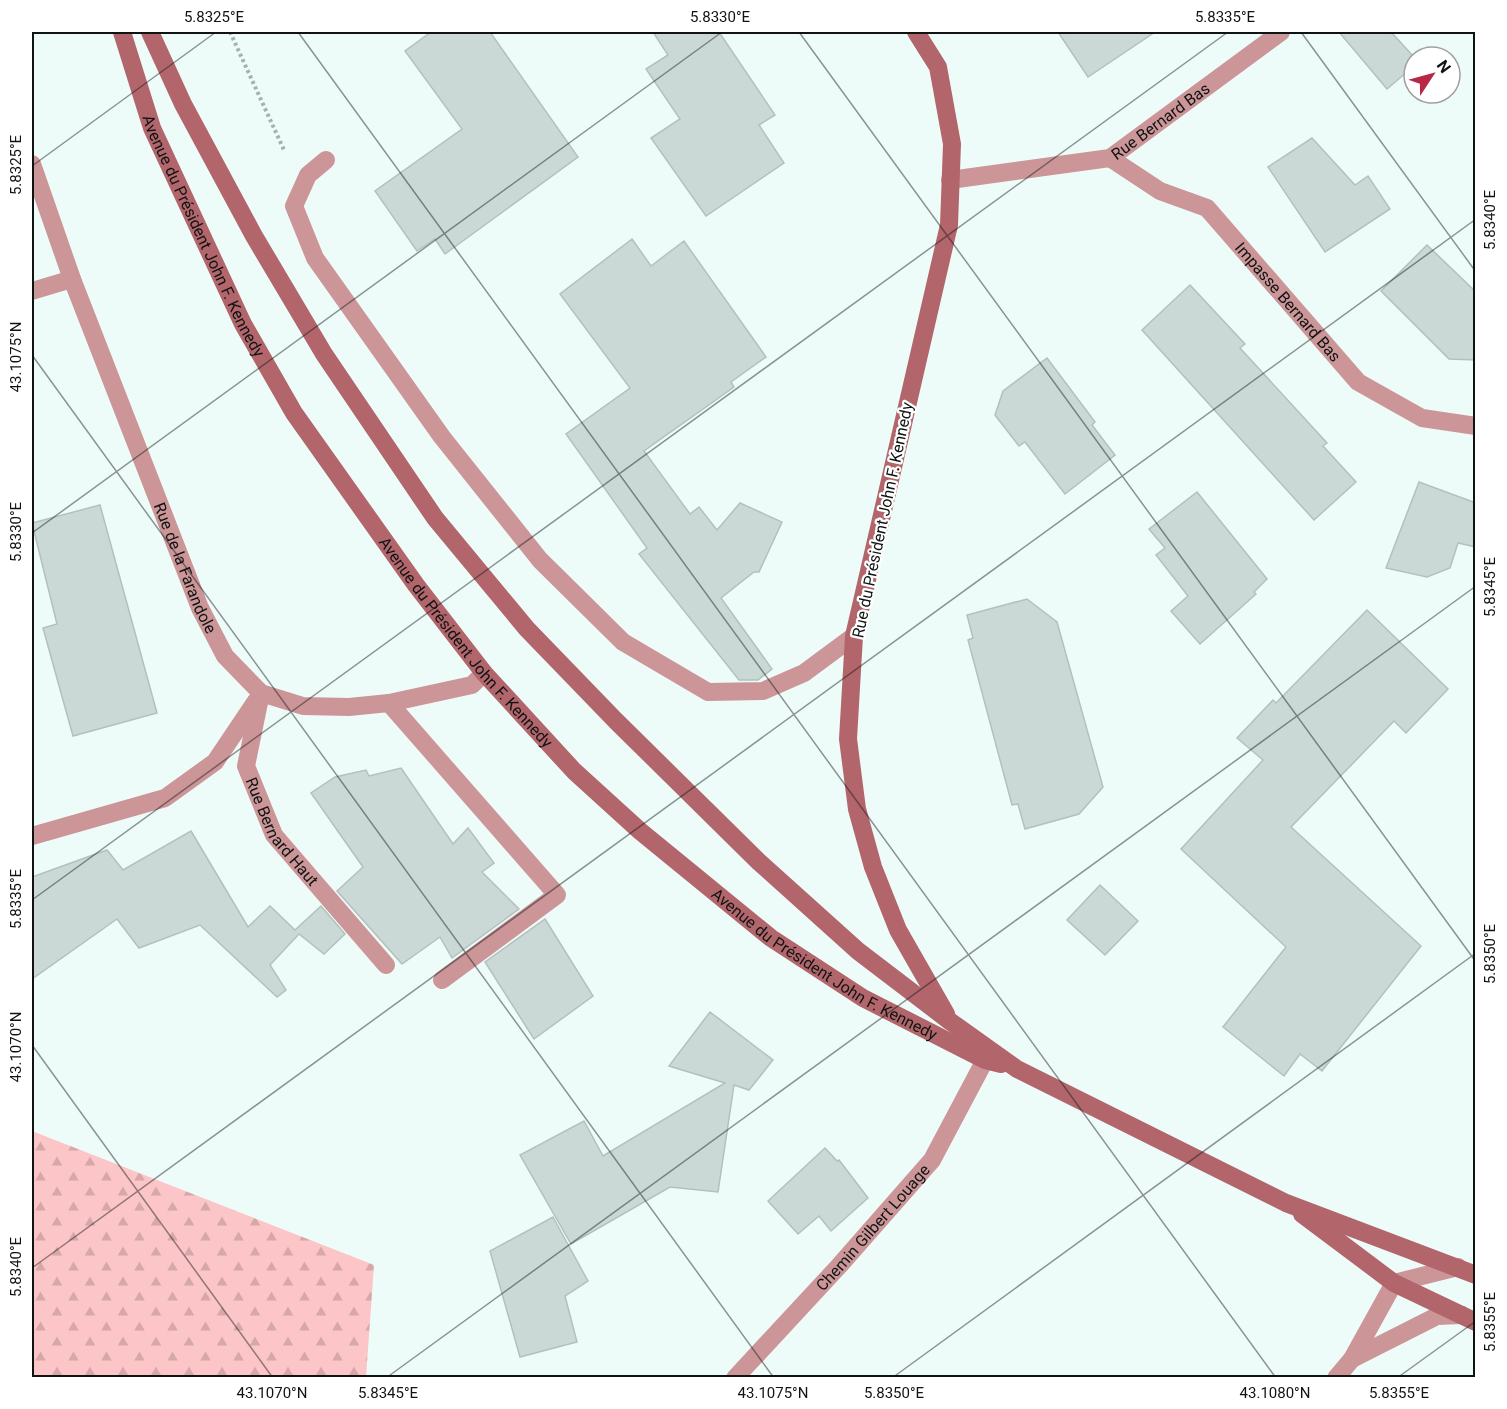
<svg xmlns="http://www.w3.org/2000/svg" width="1507" height="1409" font-family="Roboto,sans-serif">
  <defs>
    <pattern id="forest-firs" width="22" height="20" patternUnits="userSpaceOnUse" patternTransform="scale(1.5)"><rect width="22" height="20" fill="#fcc5c7"/><path d="M5 1l3.5 6h-7zM16 11l3.5 6h-7z" fill="#d7a8aa"/></pattern>
  </defs>
  <rect width="100%" height="100%" fill="#eefcf9"/>
  <!-- forest -->
  <polygon fill="url(#forest-firs)" points="32,1131 374,1265 366,1377 32,1377"/>
  <!-- building -->
  <g fill="#cbd9d6" stroke="#b3c0bd" stroke-width="1.5">
    <polygon points="431,32 490,32 578,157 445,254 435,239 417,251 375,191 462,129 405,51"/>
    <polygon points="653,32 719,32 775,115 759,125 784,163 706,216 651,138 680,119 646,69 668,55"/>
    <polygon points="1058,32 1155,32 1088,77"/>
    <polygon points="1339,32 1391,32 1414,57 1414,66 1387,89"/>
    <polygon points="1312,138 1355,185 1368,176 1390,209 1325,252 1268,167"/>
    <polygon points="632,239 651,266 684,241 766,357 731,382 734,387 644,451 690,514 699,507 717,530 740,503 782,522 759,572 754,572 721,598 772,669 758,680 739,680 639,554 647,548 566,434 630,388 560,294"/>
    <polygon points="1427,245 1476,292 1476,360 1449,359 1381,291"/>
    <polygon points="1190,285 1245,344 1240,348 1327,443 1323,446 1356,482 1314,520 1142,330"/>
    <polygon points="1047,358 1095,422 1092,425 1115,455 1065,494 1025,442 1019,446 995,415 1003,391"/>
    <polygon points="1419,482 1476,503 1476,547 1458,543 1450,568 1427,577 1386,568"/>
    <polygon points="1197,492 1267,579 1254,592 1256,594 1200,644 1171,611 1188,596 1156,555 1165,548 1149,529"/>
    <polygon points="100,505 157,713 73,736 43,628 57,624 32,523"/>
    <polygon points="1027,599 1057,622 1103,787 1079,814 1025,829 1018,804 1012,805 968,640 973,638 967,615"/>
    <polygon points="1367,610 1448,689 1406,733 1394,721 1291,827 1421,946 1322,1071 1300,1054 1284,1076 1223,1027 1286,947 1181,849 1263,760 1237,738 1273,700 1276,703"/>
    <polygon points="401,768 453,844 468,828 494,863 482,872 519,909 452,958 440,937 402,964 337,891 363,867 311,793 335,777 366,770 369,776"/>
    <polygon points="191,831 248,927 270,906 295,930 321,906 345,934 324,954 299,934 270,965 286,990 277,997 200,925 139,948 117,919 32,979 32,877 107,850 123,870"/>
    <polygon points="1100,885 1138,921 1105,955 1067,920"/>
    <polygon points="545,919 593,996 534,1039 485,962"/>
    <polygon points="710,1012 773,1060 749,1090 734,1085 718,1192 670,1187 571,1244 520,1155 584,1121 603,1156 725,1083 669,1066"/>
    <polygon points="825,1148 837,1161 839,1160 868,1198 831,1231 819,1216 798,1234 768,1201"/>
    <polygon points="553,1217 588,1281 565,1296 577,1342 520,1357 490,1251"/>
  </g>
  <g fill="none" stroke-linecap="round" stroke-linejoin="round">
    <!-- path -->
    <polyline stroke="#a6b1ae" stroke-width="4" stroke-dasharray="3 3" stroke-linecap="butt" points="230,32 284,150"/>
    <!-- lane -->
    <g stroke="#cc9699" stroke-width="18">
      <polyline points="326,160 308,175 294,206 315,258 442,437 540,560 623,642 708,692 763,691 804,673 854,636"/>
      <polyline points="1458,1267 1394,1283 1352,1359 1437,1316 1462,1315"/>
      <polyline points="1336,1378 1352,1359"/>
    </g>
    <!-- street -->
    <g stroke="#cc9699" stroke-width="18">
      <path id="s1" d="M 1110,158 L 1160,191 L 1207,208 L 1358,382 L 1422,418 L 1476,426"/>
      <path id="s2" d="M 32,164 L 72,279 L 200,608 L 225,656 L 261,693 L 303,706 L 349,707 L 389,703 L 472,685 L 484,673"/>
      <path id="s3" d="M 950,180 L 1110,158 L 1281,32"/>
      <polyline points="32,291 72,279"/>
      <path id="s4" d="M 261,693 L 246,766 L 274,835 L 386,965"/>
      <polyline points="389,703 557,895 442,980"/>
      <polyline points="32,836 165,798 215,762 256,701"/>
      <path id="s5" d="M 735,1378 L 839,1266 L 932,1160 L 985,1060"/>
    </g>
    <!-- secondary -->
    <g stroke="#b2666c" stroke-width="18">
      <path id="s6" d="M 122,32 L 152,128 L 243,324 L 294,413 L 416,585 L 484,673 L 574,771 L 640,831 L 771,938 L 863,998 L 985,1060 L 1001,1064"/>
      <polyline points="150,32 183,104 254,236 324,354 435,518 527,629 616,721 759,862 858,951 951,1022 1017,1069 1286,1203 1476,1275"/>
      <polyline points="916,32 938,67 952,144 949,225 854,636 848,739 857,809 873,867 898,930 946,1014"/>
      <polyline points="1302,1214 1394,1283 1476,1322"/>
    </g>
  </g>
  <!-- ticks -->
  <path fill="none" stroke="#0f1413" stroke-width="1.5" stroke-opacity="0.45" d="M 298,32 L 1276,1378M 799,32 L 1476,962M 1301,32 L 1476,272M 32,166 L 216,32M 32,355 L 774,1378M 32,533 L 722,32M 32,900 L 1228,32M 32,1045 L 273,1378M 32,1268 L 1476,219M 386,1378 L 1476,586M 892,1378 L 1476,953M 1397,1378 L 1476,1321"/>
  <g text-anchor="middle" stroke-width="4.5" stroke-linejoin="round" paint-order="stroke">
    <!-- street labels -->
    <g font-size="16" fill="#0f1413" stroke="#fff">
      <text dy="6" stroke="none"><textPath href="#s3" startOffset="224">Rue Bernard Bas</textPath></text>
      <text dy="6" stroke="none"><textPath href="#s6" startOffset="220">Avenue du Président John F. Kennedy</textPath></text>
      <text dy="6" stroke="none"><textPath href="#s1" startOffset="234">Impasse Bernard Bas</textPath></text>
      <text transform="translate(882 520) rotate(-78)" y="6">Rue du Président John F. Kennedy</text>
      <text dy="6" stroke="none"><textPath href="#s2" startOffset="432">Rue de la Farandole</textPath></text>
      <text dy="6" stroke="none"><textPath href="#s6" startOffset="706">Avenue du Président John F. Kennedy</textPath></text>
      <text dy="6" stroke="none"><textPath href="#s4" startOffset="150">Rue Bernard Haut</textPath></text>
      <text dy="6" stroke="none"><textPath href="#s6" startOffset="1192">Avenue du Président John F. Kennedy</textPath></text>
      <text dy="6" stroke="none"><textPath href="#s5" startOffset="204">Chemin Gilbert Louage</textPath></text>
    </g>
  </g>
  <!-- border -->
  <rect width="1507" height="1409" fill="none" stroke="#ffffff" stroke-width="66"/>
  <!-- north arrow -->
  <g transform="translate(1432 75) rotate(54)"><circle r="28" fill="#ffffff" stroke="#9fa1a1" stroke-width="1.5"/>
  <path d="M0-4.5L10 22L0 15L-10 22Z" fill="#b82745"/>
  <text y="-9" font-size="16" font-weight="bold" text-anchor="middle" fill="#0f1413">N</text>
  </g>
  <rect x="33" y="33" width="1441" height="1343" fill="none" stroke="#0f1413" stroke-width="2"/>
  <g font-size="15" text-anchor="middle" fill="#0f1413">
    <text x="214" y="22">5.8325°E</text>
    <text x="720" y="22">5.8330°E</text>
    <text x="1225" y="22">5.8335°E</text>
    <text transform="translate(16 165) rotate(-90)" y="5">5.8325°E</text>
    <text transform="translate(1490 220) rotate(-90)" y="5">5.8340°E</text>
    <text transform="translate(16 357) rotate(-90)" y="5">43.1075°N</text>
    <text transform="translate(16 532) rotate(-90)" y="5">5.8330°E</text>
    <text transform="translate(1490 587) rotate(-90)" y="5">5.8345°E</text>
    <text transform="translate(16 899) rotate(-90)" y="5">5.8335°E</text>
    <text transform="translate(1490 954) rotate(-90)" y="5">5.8350°E</text>
    <text transform="translate(16 1047) rotate(-90)" y="5">43.1070°N</text>
    <text transform="translate(16 1267) rotate(-90)" y="5">5.8340°E</text>
    <text transform="translate(1490 1322) rotate(-90)" y="5">5.8355°E</text>
    <text x="272" y="1398">43.1070°N</text>
    <text x="388" y="1398">5.8345°E</text>
    <text x="773" y="1398">43.1075°N</text>
    <text x="894" y="1398">5.8350°E</text>
    <text x="1275" y="1398">43.1080°N</text>
    <text x="1399" y="1398">5.8355°E</text>
  </g>
</svg>
